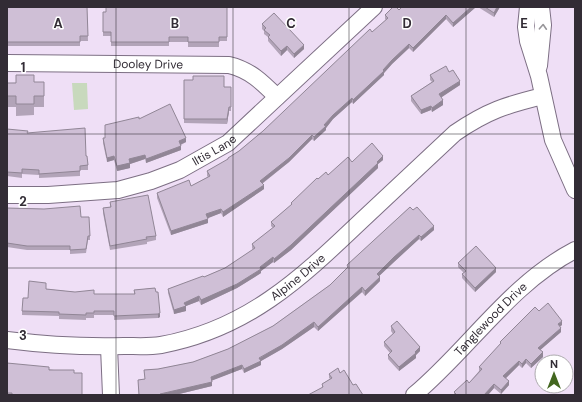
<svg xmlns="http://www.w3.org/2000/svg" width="582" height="402" font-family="'DM Sans',sans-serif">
  <rect width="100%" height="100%" fill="#efdff6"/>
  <!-- green -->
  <polygon fill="#c8d9bd" points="72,83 87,83 88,109 74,110"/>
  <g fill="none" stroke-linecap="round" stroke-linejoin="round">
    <defs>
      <g id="minor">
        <polyline points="528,7 526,27 528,41 539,76 553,140 575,190"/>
        <path id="s1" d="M 7,63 L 229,65 C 250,70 262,82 277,97"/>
        <polyline points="539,66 543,25 541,7"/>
        <path id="s2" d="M 7,195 L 48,195 L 118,190 L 151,181 L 180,170 L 228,143 L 374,7"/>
        <path id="s3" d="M 7,340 C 46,345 85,347 124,346 C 136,346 149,347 161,345 C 247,329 299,280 360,222 C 392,192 423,163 455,133 C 487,111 506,105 543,96"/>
        <polyline points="109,347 111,395"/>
        <path id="s4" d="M 414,395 C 469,349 510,284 575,250"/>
      </g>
    </defs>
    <!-- minor casing -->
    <use href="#minor" stroke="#7d6f84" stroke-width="18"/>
    <!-- minor -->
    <use href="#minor" stroke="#fff" stroke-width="16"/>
  </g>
  <!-- wall -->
  <g fill="#b2a4b8">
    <polygon points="7,7 87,7 88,41 80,41 80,46 7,46"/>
    <polygon points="227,7 227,41 219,41 219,47 188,47 188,42 169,42 169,46 111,46 111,36 103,36 103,12"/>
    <polygon points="476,7 453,27 446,19 413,52 409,48 392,64 384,73 384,75 353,104 352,102 333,119 326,128 326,130 314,141 312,139 289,162 262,184 264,189 223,217 221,213 207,218 208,223 171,235 157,198 157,193 191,186 208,177 207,176 207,171 228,160 228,158 239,151 263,131 386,20 385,19 385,15 399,10"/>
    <polygon points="478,7 500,7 494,17"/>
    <polygon points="262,24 304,49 294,58 287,50 281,56 268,41 268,37 264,34 264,31 262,29"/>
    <polygon points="449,72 460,85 441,97 443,105 432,112 431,110 421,114 411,101 411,96 432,82 430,80 430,75"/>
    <polygon points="184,80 224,87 231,87 231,111 229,111 227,124 184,123"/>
    <polygon points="44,82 44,107 34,107 34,115 16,116 16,107 7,107 7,83"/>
    <polygon points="139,119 186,142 181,145 181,150 146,163 145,159 130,164 130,168 117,171 114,160 107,162 103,143 103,138 105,138"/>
    <polygon points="7,129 27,133 86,156 88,165 88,170 80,170 80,176 39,178 39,175 22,174 22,178 7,176"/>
    <polygon points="383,160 378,164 378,168 291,250 274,263 273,262 261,271 261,273 237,288 201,305 199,301 186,306 186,311 174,314 168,293 168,289 204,277 225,268 253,250 252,248 252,244 273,228 271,226 271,222 291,205 291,203 318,179 328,175 352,162"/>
    <polygon points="110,202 156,236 156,240 147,242 147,244 110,250 103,213 103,208 110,207"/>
    <polygon points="410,207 434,230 421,241 419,239 394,262 379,276 380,281 365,296 362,292 318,331 314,327 282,349 261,361 261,365 244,373 242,369 212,380 212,386 175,395 139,395 138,380 145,379 144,370 158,369 193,362 228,349 273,326 330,285 347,268 347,265"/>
    <polygon points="7,208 44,209 81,217 90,236 90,240 88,240 86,253 70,254 70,250 27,250 7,247"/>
    <polygon points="458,263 496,272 475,292 462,278 462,274 464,273 458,267"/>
    <polygon points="155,288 160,317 158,318 114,320 114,315 94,315 94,318 86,318 86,320 59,319 59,316 22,315 22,311 28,298 46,289 94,294 134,294 134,290"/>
    <polygon points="539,311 562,325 560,326 561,332 540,350 543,357 531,368 526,363 522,368 519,365 506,378 509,385 501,394 494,388 488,395 454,395 454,392 469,383 479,371 479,367 500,345 500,342"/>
    <polygon points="391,326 420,351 416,355 416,358 399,371 388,359 388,355 390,353 384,346 384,342 393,334 391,331"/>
    <polygon points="7,363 74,373 82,395 7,395"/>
    <polygon points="340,373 353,385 322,387 322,384 330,379 329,378 329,374"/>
  </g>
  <!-- shaded-wall -->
  <g fill="#918696">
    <polygon points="471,7 476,7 453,27 453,23"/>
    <polygon points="497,7 500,7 494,17 494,13"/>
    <polygon points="446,15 446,19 413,52 413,48"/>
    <polygon points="409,44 409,48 392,64 384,73 384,75 353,104 353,100 392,60"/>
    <polygon points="304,45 304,49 294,58 294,54"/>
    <polygon points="287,46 287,50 281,56 281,51"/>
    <polygon points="460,81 460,85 439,99 439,94"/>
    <polygon points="352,98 352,102 333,119 326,128 326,130 314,141 314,137 333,115"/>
    <polygon points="443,100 443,105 432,112 432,108"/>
    <polygon points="431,106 431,110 421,114 421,110"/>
    <polygon points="229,107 229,111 227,124 227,119"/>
    <polygon points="312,135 312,139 289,162 260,185 260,181"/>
    <polygon points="186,138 186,142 179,145 179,141"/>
    <polygon points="181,146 181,150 146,163 146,159"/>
    <polygon points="145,155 145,159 130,164 130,168 117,171 117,166 129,159"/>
    <polygon points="114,156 114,160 107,162 107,158"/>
    <polygon points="383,156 383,160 378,164 378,168 291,250 274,263 274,259"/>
    <polygon points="264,185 264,189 223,217 223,212"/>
    <polygon points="221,209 221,213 206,219 206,214"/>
    <polygon points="208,219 208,223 171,235 171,231"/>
    <polygon points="434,226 434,230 421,241 421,237"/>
    <polygon points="419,235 419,239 394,262 377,278 377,274 394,257"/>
    <polygon points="273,257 273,262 261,271 261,273 237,288 201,305 201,300 260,267"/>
    <polygon points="496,268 496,272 475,292 475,288"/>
    <polygon points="380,277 380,281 365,296 365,291"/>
    <polygon points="362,287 362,292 318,331 318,327"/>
    <polygon points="199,296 199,301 186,306 186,311 174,314 174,310 184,303"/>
    <polygon points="160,313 160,317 158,318 158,314"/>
    <polygon points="562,321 562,325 558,328 558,324"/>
    <polygon points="314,322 314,327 282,349 261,361 261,365 244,373 244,369"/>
    <polygon points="561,328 561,332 538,352 538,348"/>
    <polygon points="420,347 420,351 416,355 416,358 399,371 399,367"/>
    <polygon points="543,352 543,357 531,368 531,364"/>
    <polygon points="526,359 526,363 522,368 522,364"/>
    <polygon points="519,361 519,365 503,381 503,376"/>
    <polygon points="242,365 242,369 211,381 211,377"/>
    <polygon points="509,381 509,385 501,394 501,390"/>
    <polygon points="212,382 212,386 175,395 160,395 160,394"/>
    <polygon points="494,384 494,388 488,395 484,395"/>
  </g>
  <!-- building -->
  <g fill="#cfbfd6" stroke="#918696">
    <polygon points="7,7 87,7 88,36 80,36 80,42 7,42"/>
    <polygon points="106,7 227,7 227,37 219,37 219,42 188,42 188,37 169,37 169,42 111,42 111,32 103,32 103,12 106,12"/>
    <polygon points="393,7 396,7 399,10 402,7 471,7 453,23 446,15 413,48 409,44 392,60 383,70 384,71 353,100 352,98 333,115 324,125 326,126 314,137 312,135 289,158 260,181 264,185 223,212 221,209 206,214 208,219 171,231 157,193 189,180 191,186 210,176 207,171 228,159 228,158 239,151 263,131 370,29 372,32 388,18 385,15"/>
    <polygon points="485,7 497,7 494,13"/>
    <polygon points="274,13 304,45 294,54 287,46 281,51 268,37 270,35 264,30 266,28 262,24"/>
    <polygon points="446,66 449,72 453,70 460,81 439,94 443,100 432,108 431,106 421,110 411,96 434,81 430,75"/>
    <polygon points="16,75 34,75 34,82 44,82 44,96 34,96 34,104 16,104 16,96 7,96 7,83 16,83"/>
    <polygon points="193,76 224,76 224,87 231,87 231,107 229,107 227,119 184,119 184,80 193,80"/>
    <polygon points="170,104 186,138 179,141 181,146 146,159 145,155 129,159 130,163 117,166 114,156 107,158 103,138 105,138 105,125 139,117 139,119"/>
    <polygon points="85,128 86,156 87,156 88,165 80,166 80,171 39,174 39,170 22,169 22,173 7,172 7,129 28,131 27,133"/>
    <polygon points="372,143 383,156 377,162 378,163 291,245 274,259 273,257 260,267 261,269 237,284 201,300 199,296 184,303 186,306 174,310 168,289 203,276 204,277 225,268 255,248 252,244 275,226 271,222 292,204 291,203 317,178 318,179 326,172 328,175 348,157 352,162"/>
    <polygon points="148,195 156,236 146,237 147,239 110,246 103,208 111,207 110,202"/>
    <polygon points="80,206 81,217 89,217 90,236 88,236 86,249 70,250 70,246 27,246 7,243 7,208 44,209"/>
    <polygon points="410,207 413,210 417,207 434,226 421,237 419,235 394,257 377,274 380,277 365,291 362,287 318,327 314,322 282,345 259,358 261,361 244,369 242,365 211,377 212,382 160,394 161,395 139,395 138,380 145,379 144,370 158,369 193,362 228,349 273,326 330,285 348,267 347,265"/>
    <polygon points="476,246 496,268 475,288 462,274 466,271 458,263"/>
    <polygon points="29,281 46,283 46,289 75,292 94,290 94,294 135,294 134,290 155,288 156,292 158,292 160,313 158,314 114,316 114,311 94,311 94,313 86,313 86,315 59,314 59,312 22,311 23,298 28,298"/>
    <polygon points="548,303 562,321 558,324 561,328 538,348 543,352 531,364 526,359 522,364 519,361 503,376 509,381 501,390 494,384 484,395 457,395 454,392 467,380 469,383 482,369 479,367 501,343 500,342 535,307 539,311"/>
    <polygon points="397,321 420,347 415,352 416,353 399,367 388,355 392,351 384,342 395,332 391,326"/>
    <polygon points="7,363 49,367 49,370 74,370 74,373 82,373 82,395 12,395 12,393 7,393"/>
    <polygon points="338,368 340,373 344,370 353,385 356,384 363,395 308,395 323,387 322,384 332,378 329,374"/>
  </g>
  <!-- one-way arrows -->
  <defs><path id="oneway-chevron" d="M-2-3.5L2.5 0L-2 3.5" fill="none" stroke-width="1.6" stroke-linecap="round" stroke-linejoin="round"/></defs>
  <use stroke="#98969a" href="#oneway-chevron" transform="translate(543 27) rotate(-87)"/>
  <!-- grid -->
  <path fill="none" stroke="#322c35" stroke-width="1" stroke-opacity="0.55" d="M 116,7 L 116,395M 233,7 L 233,395M 349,7 L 349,395M 466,7 L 466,395M 7,134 L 575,134M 7,268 L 575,268"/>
  <g text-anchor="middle" stroke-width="3" stroke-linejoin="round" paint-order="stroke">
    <!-- street labels -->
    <g font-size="12" fill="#322c35" stroke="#fff">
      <text dy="4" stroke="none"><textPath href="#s1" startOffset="141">Dooley Drive</textPath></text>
      <text dy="4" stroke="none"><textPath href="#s2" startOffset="216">Iltis Lane</textPath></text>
      <text dy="4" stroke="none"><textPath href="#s3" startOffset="309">Alpine Drive</textPath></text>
      <text dy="4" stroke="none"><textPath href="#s4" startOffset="108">Tanglewood Drive</textPath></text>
    </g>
  </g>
  <g font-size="13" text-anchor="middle" font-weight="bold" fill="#322c35" stroke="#fff" stroke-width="3" stroke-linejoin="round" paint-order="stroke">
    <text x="58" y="28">A</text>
    <text x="175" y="28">B</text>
    <text x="291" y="28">C</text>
    <text x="407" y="28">D</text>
    <text x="524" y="28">E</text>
    <text x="23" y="72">1</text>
    <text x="23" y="206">2</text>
    <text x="23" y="340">3</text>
  </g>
  <!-- border -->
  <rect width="582" height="402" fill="none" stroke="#322c35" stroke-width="16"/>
  <!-- north arrow -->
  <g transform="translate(554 374)"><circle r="19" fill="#ffffff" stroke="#adabae"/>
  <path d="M0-3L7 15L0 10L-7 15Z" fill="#42661f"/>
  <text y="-6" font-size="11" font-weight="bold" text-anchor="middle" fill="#322c35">N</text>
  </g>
</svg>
